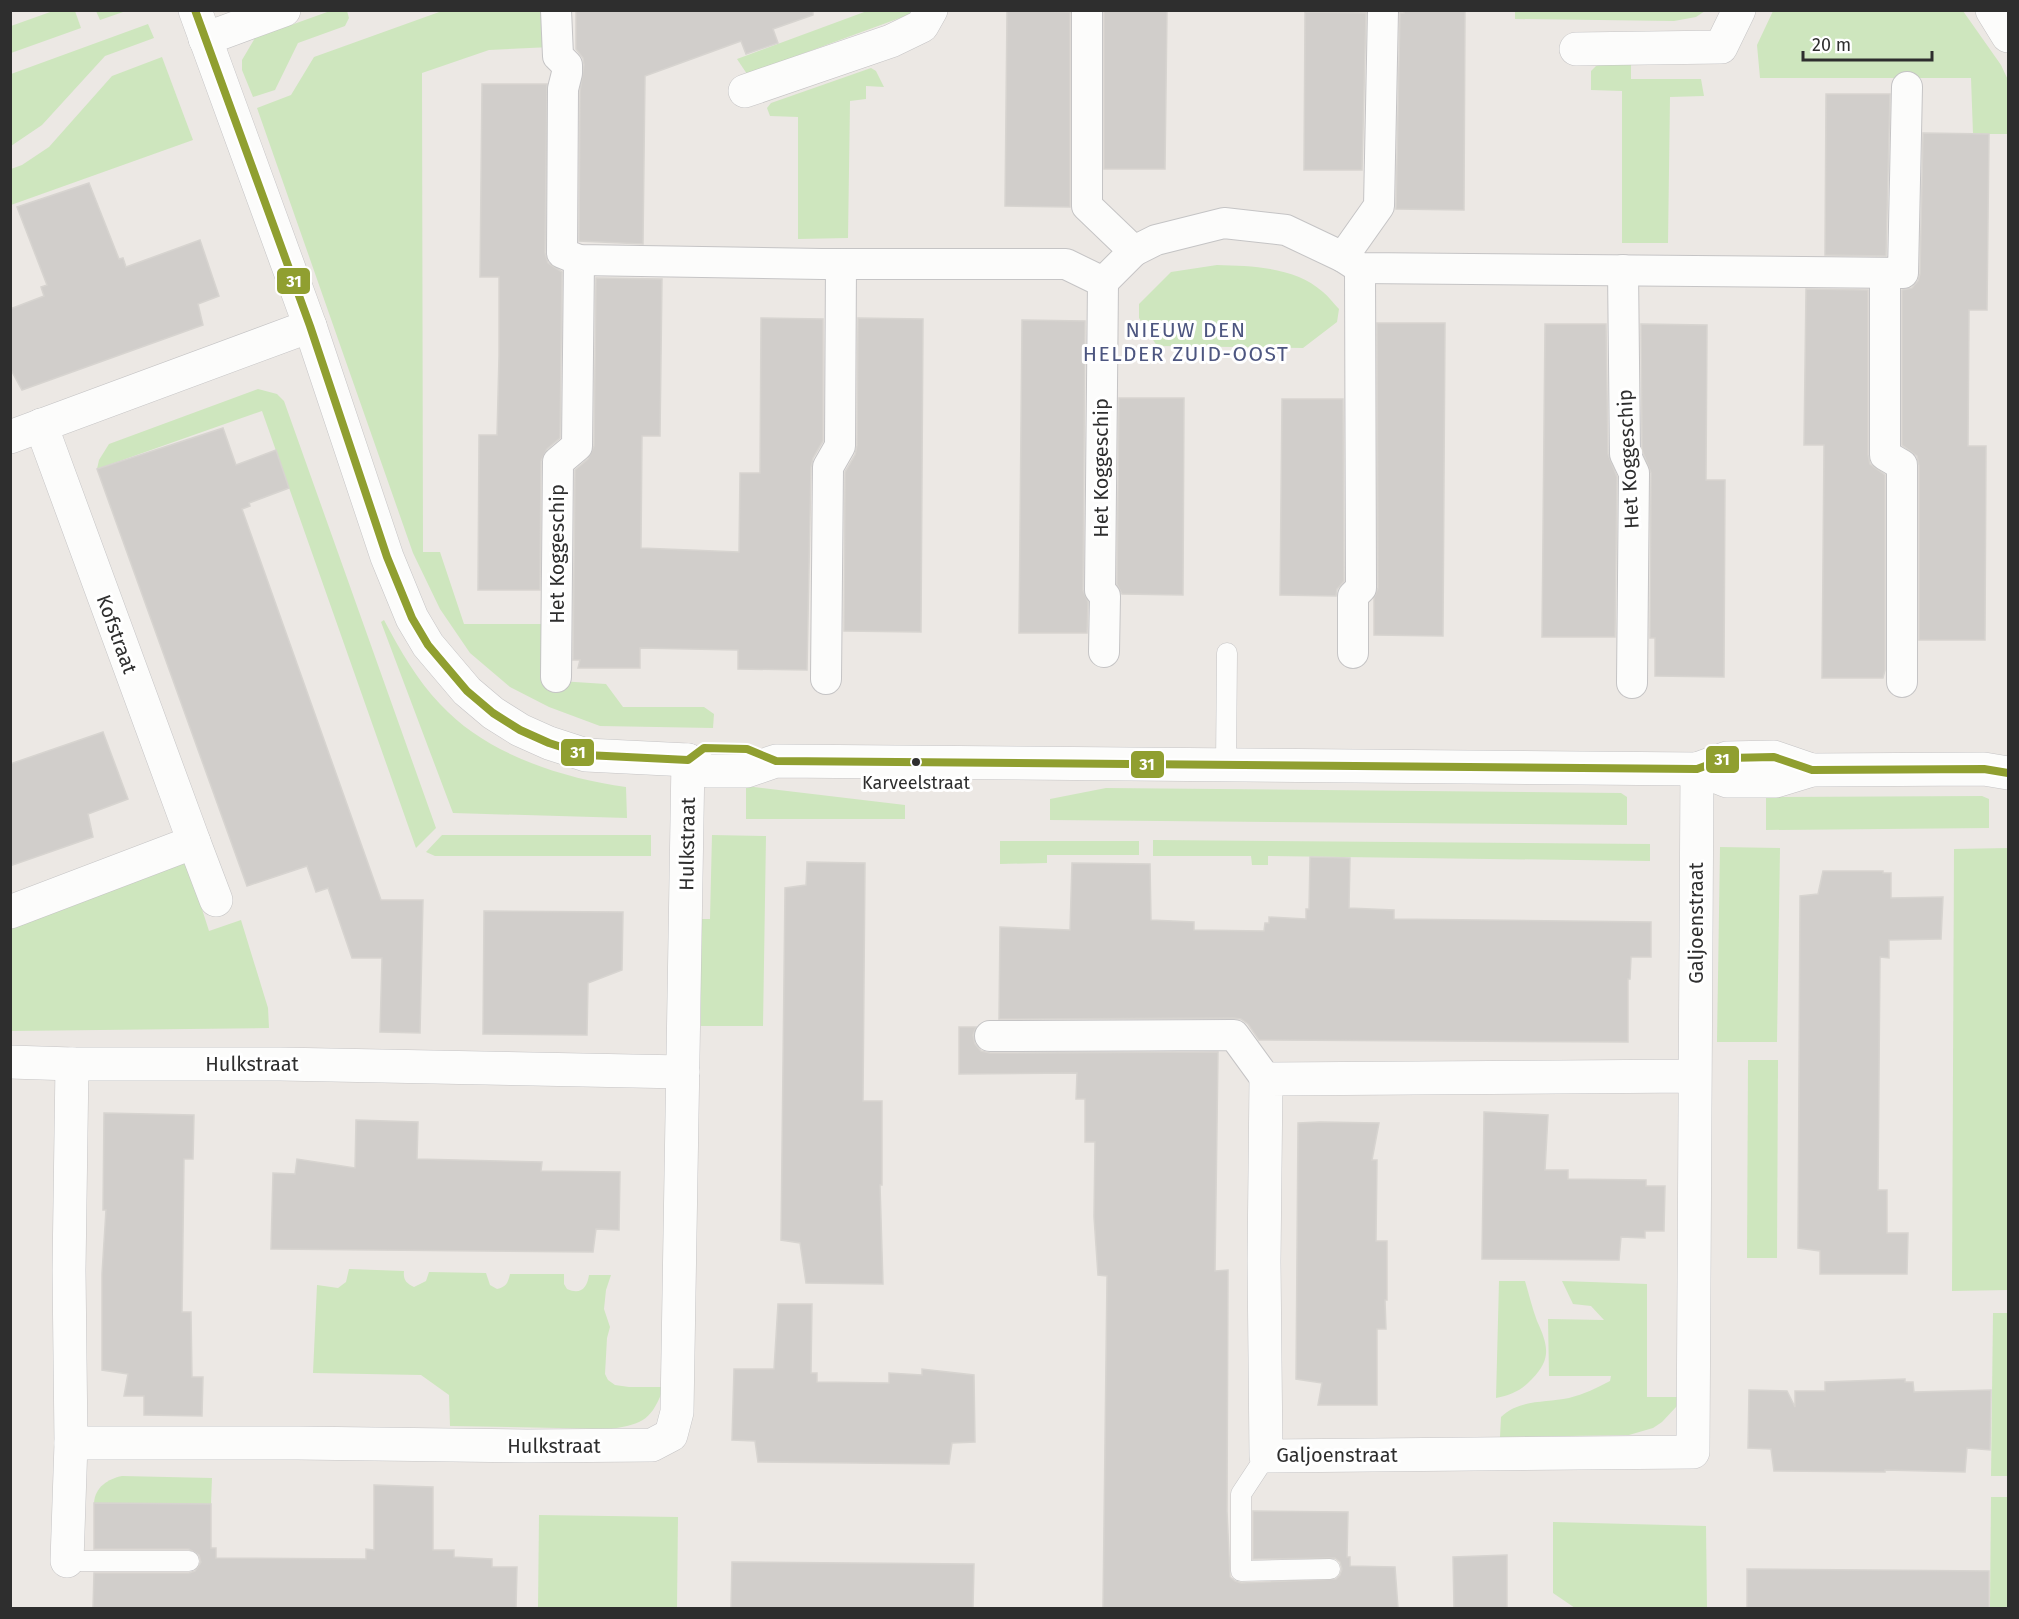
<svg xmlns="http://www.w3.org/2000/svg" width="2019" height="1619" font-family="'Fira Sans',sans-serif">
  <rect width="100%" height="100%" fill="#ece8e4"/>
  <!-- green -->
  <g fill="#cee6be">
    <polygon points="75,11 81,28 11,53 11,26 53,11"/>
    <polygon points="96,11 96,10 126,11 100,20"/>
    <polygon points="330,11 347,11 349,18 345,26 298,43 275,90 253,97 242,70 242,60 255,38"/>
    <polygon points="442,11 549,11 551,47 489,50 422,73 423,552 440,552 464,624 542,624 544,680 606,684 623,707 704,707 714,714 713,728 600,726 549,707 510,687 470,653 440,609 413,553 257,108 291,95 314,57"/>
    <polygon points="867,11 913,11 908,15 747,74 737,59"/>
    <polygon points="1515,11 1515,10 1705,11 1696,17 1674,21 1515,19"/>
    <polygon points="1773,11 1963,11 2001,65 2008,80 2008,134 1973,134 1971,78 1760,78 1757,45"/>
    <polygon points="148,24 154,38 105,56 42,125 11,146 11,74"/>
    <polygon points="162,57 193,140 11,205 11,169 22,165 49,147 112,76"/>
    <polygon points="1605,62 1631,62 1631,79 1701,79 1704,96 1670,97 1668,243 1622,243 1622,91 1591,90 1591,71 1596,66"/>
    <polygon points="871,68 876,71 884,87 866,86 866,99 850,101 848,238 798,239 798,117 770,116 767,108 771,103"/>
    <path d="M 1217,265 C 1253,266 1295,267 1323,292 C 1329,297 1334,304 1339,309 L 1337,322 L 1303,348 L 1157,346 L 1139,318 L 1139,304 L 1171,272 Z"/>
    <polygon points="258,389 277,394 284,401 436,828 416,848 262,411 97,469 99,460 109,444"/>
    <path d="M 384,620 C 400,650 417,680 440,704 C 486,754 561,778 626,787 L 627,818 L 453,813 L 381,622 Z"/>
    <polygon points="746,786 905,805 905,819 746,819"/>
    <polygon points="1106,788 1621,793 1627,797 1627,825 1050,820 1050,799"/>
    <polygon points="1982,796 1989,799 1989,828 1766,830 1766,797"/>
    <polygon points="442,835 651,835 651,856 435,856 426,852"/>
    <polygon points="712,835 766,836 763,1026 701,1026 701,919 710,919"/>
    <polygon points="1153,840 1650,844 1650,861 1268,856 1268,865 1252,865 1251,856 1153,856"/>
    <polygon points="1000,841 1139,841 1139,855 1047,855 1047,863 1000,864"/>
    <polygon points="1720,847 1780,848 1777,1042 1717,1042"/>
    <polygon points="2008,848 2008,1290 1952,1291 1954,849"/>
    <polygon points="186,859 209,931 241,920 268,1008 269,1028 11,1031 11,924"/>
    <polygon points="1748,1060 1778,1060 1777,1258 1747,1258"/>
    <path d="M 349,1269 L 404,1271 C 403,1280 406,1283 414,1287 L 426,1281 L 429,1272 L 486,1273 L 490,1285 L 497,1289 C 506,1287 508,1283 510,1274 L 564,1274 L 564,1284 L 567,1289 C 581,1295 587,1288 589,1275 L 611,1275 L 606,1290 L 604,1309 L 610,1327 L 607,1338 L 605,1374 L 608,1380 L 615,1385 L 629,1387 L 664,1387 C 652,1419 644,1424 611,1429 L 450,1426 L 449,1395 L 421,1375 L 313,1373 L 317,1285 L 338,1288 L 346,1282 Z"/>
    <path d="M 1499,1281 L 1525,1281 C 1529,1294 1532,1308 1537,1321 C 1548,1345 1552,1359 1532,1379 C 1521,1391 1511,1395 1496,1398 Z"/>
    <path d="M 1562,1281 L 1647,1284 L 1647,1397 L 1679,1397 L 1677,1406 L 1662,1422 L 1653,1428 L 1629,1435 L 1500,1437 L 1501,1417 C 1520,1399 1545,1403 1569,1398 C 1584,1394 1597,1388 1610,1381 L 1611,1376 L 1549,1376 L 1548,1319 L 1604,1320 L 1591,1306 L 1573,1304 Z"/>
    <polygon points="1993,1313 2008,1313 2008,1476 1991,1476"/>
    <path d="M 122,1476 L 212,1478 L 211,1504 L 94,1503 C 95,1487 108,1479 122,1476 Z"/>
    <polygon points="1991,1497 2008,1497 2008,1608 1990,1608"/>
    <polygon points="539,1515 678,1517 677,1608 538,1608"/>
    <polygon points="1553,1522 1706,1526 1707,1608 1575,1608 1553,1593"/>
  </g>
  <!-- building -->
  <g fill="#d1cecb" stroke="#d7d4d0" stroke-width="1.5">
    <polygon points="576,10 813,10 813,15 773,29 778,43 746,54 741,41 645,76 643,244 579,241 580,91 584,65 583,58 576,49"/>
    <polygon points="1007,10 1070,12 1070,207 1005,206"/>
    <polygon points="1167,10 1165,169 1104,169 1104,11"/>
    <polygon points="1404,10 1465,10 1464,210 1396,209 1400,13 1404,13"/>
    <polygon points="1305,12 1366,13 1362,170 1304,170"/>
    <polygon points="482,84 547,84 545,253 548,263 562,272 560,438 547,449 541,461 540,590 478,590 479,435 497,435 499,356 499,277 480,277"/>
    <polygon points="1826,94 1890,94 1886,256 1825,255"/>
    <polygon points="1923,133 1989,134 1987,310 1969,310 1968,446 1986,446 1985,640 1919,640 1919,465 1917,456 1902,445 1902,290 1912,288 1918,281 1920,274"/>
    <polygon points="89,183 119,259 123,258 126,267 200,240 219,296 198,304 203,325 22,390 10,368 10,309 44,296 41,287 47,285 17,207"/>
    <polygon points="596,278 662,279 660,436 642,436 641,548 739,552 740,473 760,473 761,318 823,319 823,441 813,458 811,467 807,670 738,669 738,650 640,648 640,668 578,668 580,660 573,660 575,470 588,459 594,446"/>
    <polygon points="1806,289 1868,290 1868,455 1870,464 1885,475 1885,670 1883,678 1822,678 1824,445 1804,445"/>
    <polygon points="858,318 923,319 921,632 844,631 845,472 855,455 857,446"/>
    <polygon points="1022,320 1085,321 1083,590 1088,602 1087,633 1019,633"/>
    <polygon points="1377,323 1445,323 1443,636 1374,635 1374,598 1378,588"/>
    <polygon points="1545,324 1606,324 1608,454 1617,477 1615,637 1542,637"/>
    <polygon points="1641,324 1707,325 1706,480 1725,480 1724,677 1655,676 1655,638 1650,638 1651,473 1642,450"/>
    <polygon points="1119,398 1184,398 1183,595 1122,594 1117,584"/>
    <polygon points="1282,399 1343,399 1344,581 1337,589 1336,596 1280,595"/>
    <polygon points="223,428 236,465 276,450 289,488 249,503 250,506 242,509 381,900 423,900 420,1033 380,1032 382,958 352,958 328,888 316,892 307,866 247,886 97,469"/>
    <polygon points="103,732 128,799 88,814 93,837 10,866 10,764"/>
    <polygon points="1310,857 1350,858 1349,908 1394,910 1394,919 1651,922 1651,957 1631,957 1630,979 1628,979 1628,1042 1259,1040 1248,1024 1241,1019 1234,1018 999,1019 1000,927 1070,930 1072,863 1150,864 1151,920 1194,922 1194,930 1264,931 1265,923 1269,923 1269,917 1306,919 1306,909 1309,909"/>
    <polygon points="807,862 865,863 863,1101 882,1101 882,1185 880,1185 883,1284 806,1283 800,1243 781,1240 785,888 806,885"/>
    <polygon points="1823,871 1883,871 1883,873 1891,873 1891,898 1943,897 1941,939 1889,940 1889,958 1880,957 1878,1190 1887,1190 1887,1233 1908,1233 1907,1274 1820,1274 1820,1251 1798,1248 1800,896 1818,894"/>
    <polygon points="484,911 623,912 622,970 588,983 587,1035 483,1034"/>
    <polygon points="959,1027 976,1027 973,1035 975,1044 981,1051 990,1053 1218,1052 1215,1271 1228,1270 1227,1511 1230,1577 1235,1581 1241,1583 1336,1579 1340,1575 1342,1569 1340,1562 1335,1558 1253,1559 1253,1511 1348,1512 1347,1557 1350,1557 1350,1566 1395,1567 1398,1608 1103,1608 1107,1276 1098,1275 1094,1217 1095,1142 1085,1142 1085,1099 1076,1099 1077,1073 959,1074"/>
    <polygon points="1484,1112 1548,1115 1545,1170 1568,1170 1568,1179 1646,1180 1646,1186 1665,1186 1664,1231 1645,1231 1645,1238 1621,1237 1619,1260 1482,1259"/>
    <polygon points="104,1113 194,1115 193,1159 184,1159 182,1312 191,1312 192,1377 203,1377 202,1416 144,1415 144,1396 124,1396 128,1374 102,1370 102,1274 106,1210 103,1210"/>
    <polygon points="356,1120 418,1122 417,1159 542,1162 541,1171 620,1172 619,1230 596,1229 593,1252 271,1249 273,1173 295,1174 297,1159 355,1168"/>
    <polygon points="1320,1122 1379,1123 1372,1160 1377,1160 1376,1241 1387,1241 1387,1300 1385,1300 1386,1329 1377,1329 1377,1405 1318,1405 1322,1383 1296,1379 1298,1123"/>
    <polygon points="778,1304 812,1304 811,1373 817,1373 817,1382 889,1383 889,1373 922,1375 922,1369 974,1375 975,1442 952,1443 949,1464 758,1462 755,1441 732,1440 734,1369 774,1369"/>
    <polygon points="1905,1379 1905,1382 1913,1382 1914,1392 1991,1390 1990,1450 1967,1448 1965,1472 1885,1470 1885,1472 1774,1471 1771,1449 1748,1448 1749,1390 1787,1391 1795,1407 1795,1391 1825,1391 1825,1382"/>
    <polygon points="374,1485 433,1487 433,1550 454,1550 454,1557 492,1559 492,1567 517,1567 516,1608 93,1608 94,1573 189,1573 195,1571 201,1562 199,1555 189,1549 94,1549 94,1503 211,1504 211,1548 216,1548 216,1558 366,1559 366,1549 374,1550"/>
    <polygon points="1507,1555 1507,1608 1454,1608 1453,1557"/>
    <polygon points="732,1562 974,1564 973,1608 731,1608"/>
    <polygon points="1747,1569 1989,1571 1989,1608 1747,1608"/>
  </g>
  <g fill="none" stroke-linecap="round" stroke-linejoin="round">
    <defs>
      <g id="service">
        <polyline points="1226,765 1227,653"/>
        <polyline points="1266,1456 1241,1494 1241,1571 1330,1569"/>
        <polyline points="67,1561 189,1561"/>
      </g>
      <g id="pedestrian">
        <polyline points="556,10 558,56 567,65 567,73 563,89 562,253 579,260 822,264 1066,264 1103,282 1134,251"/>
        <polyline points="1087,10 1087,206 1134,251 1156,240 1224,223 1286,230 1343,257 1379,206 1383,10"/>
        <polyline points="1343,257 1360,268 1903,273 1907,87"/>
        <polyline points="1623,270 1625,454 1634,473 1632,683"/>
        <polyline points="1885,274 1885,455 1902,465 1902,682"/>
        <polyline points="1103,282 1100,590 1105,596 1104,652"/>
        <polyline points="1353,653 1353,596 1361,588 1360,268"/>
        <polyline points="556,677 558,462 577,446 579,260"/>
        <polyline points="826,679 828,467 840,446 841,264"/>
        <polyline points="990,1036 1234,1035 1266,1079"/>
      </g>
      <g id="minor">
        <polyline points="1992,10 2008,36"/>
        <polyline points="205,39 284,10"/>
        <polyline points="1576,49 1721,47 1739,10"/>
        <polyline points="745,91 891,41 922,26 931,10"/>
        <polyline points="10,437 310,326"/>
        <polyline points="194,842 216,900"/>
        <polyline points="10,912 194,842 41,425"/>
        <polyline points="10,1062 72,1064 280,1064 683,1072"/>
        <polyline points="1695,1076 1266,1079 1264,1261 1266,1456 1693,1452 1697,769"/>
        <polyline points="71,1443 298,1443 527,1446 652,1445 671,1435 677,1412 688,760"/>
        <polyline points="67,1561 71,1443 69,1270 72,1064"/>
      </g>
      <g id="tertiary">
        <polyline points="195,10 310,326 387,557 412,618 428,645 467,691 493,713 520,730 549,743 586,755 688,760 707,771 747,771 776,761 1697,769 1727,781 1776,781 1812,770 1984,769 2008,773"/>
        <polyline points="1697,769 1727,758 1774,757 1812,770"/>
      </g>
    </defs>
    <!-- service casing -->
    <use href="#service" stroke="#c5c4c5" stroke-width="21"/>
    <!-- pedestrian casing -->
    <use href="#pedestrian" stroke="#c5c4c5" stroke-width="32"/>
    <!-- minor casing -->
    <use href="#minor" stroke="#c5c4c5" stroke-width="34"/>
    <!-- tertiary casing -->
    <use href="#tertiary" stroke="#c5c4c5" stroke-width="34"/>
    <!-- service -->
    <use href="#service" stroke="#fcfcfb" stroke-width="20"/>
    <!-- pedestrian -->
    <use href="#pedestrian" stroke="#fcfcfb" stroke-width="30"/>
    <!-- minor -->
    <use href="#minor" stroke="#fcfcfb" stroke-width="33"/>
    <!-- tertiary -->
    <use href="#tertiary" stroke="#fcfcfb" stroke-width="33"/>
    <defs>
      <polyline id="bus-1" points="195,10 310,326 387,557 412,618 428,645 467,691 493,713 520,730 549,743 586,755 688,760 704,748 747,749 776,761 1697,769 1727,758 1774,757 1812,770 1984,769 2008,773"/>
    </defs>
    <!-- bus-1 casing -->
    <use href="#bus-1" stroke="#fff" stroke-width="12"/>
    <!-- bus-1 -->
    <use href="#bus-1" stroke="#909f30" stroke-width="8"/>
  </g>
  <!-- markers -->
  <circle fill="#2e2e2e" stroke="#fff" stroke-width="2" cx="916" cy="762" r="5"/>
  <g text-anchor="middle" stroke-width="6" stroke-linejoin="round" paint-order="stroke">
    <!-- bus labels -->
    <g font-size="18" fill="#2e2e2e" stroke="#fff">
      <text x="916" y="789">Karveelstraat</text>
    </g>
    <!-- street labels -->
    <g font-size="20" fill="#2e2e2e" stroke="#fff">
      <text transform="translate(1628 459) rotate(-93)" y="7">Het Koggeschip</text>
      <text transform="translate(1101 468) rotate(-90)" y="7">Het Koggeschip</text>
      <text transform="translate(557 554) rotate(-90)" y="7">Het Koggeschip</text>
      <text transform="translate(117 634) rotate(70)" y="7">Kofstraat</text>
      <text transform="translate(687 844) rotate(-89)" y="7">Hulkstraat</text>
      <text transform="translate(1696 923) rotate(-90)" y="7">Galjoenstraat</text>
      <text x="252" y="1071">Hulkstraat</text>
      <text x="554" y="1453">Hulkstraat</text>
      <text x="1337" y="1462">Galjoenstraat</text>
    </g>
    <!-- neighbourhood labels -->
    <g font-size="21" letter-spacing="1.5" fill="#4d5680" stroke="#fff">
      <text x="1186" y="337">NIEUW DEN<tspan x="1186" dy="24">HELDER ZUID-OOST</tspan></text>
    </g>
  </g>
  <g stroke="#fff" stroke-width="2">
    <rect x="276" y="267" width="35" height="28" rx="6" fill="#909f30"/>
    <rect x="560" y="738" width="35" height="29" rx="6" fill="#909f30"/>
    <rect x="1705" y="745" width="35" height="29" rx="6" fill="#909f30"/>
    <rect x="1130" y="750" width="35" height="29" rx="6" fill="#909f30"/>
  </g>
  <g font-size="16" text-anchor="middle" font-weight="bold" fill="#fff">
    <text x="294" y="287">31</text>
    <text x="578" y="758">31</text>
    <text x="1722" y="765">31</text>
    <text x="1147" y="770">31</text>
  </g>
  <!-- border -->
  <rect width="2019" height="1619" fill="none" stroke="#2e2e2e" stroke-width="24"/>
  <!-- scale -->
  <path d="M1803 51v9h129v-9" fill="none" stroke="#2e2e2e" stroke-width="3"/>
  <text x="1812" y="51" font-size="18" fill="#2e2e2e" stroke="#ffffff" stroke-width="4.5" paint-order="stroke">20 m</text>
</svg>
